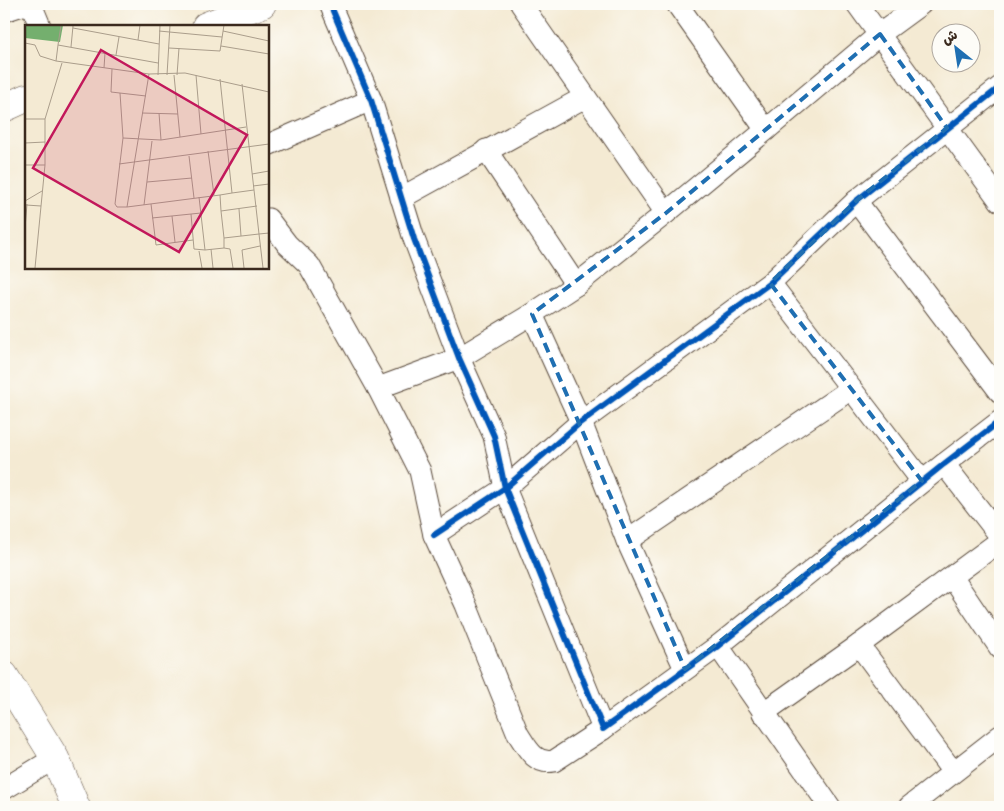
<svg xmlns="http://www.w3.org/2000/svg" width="1004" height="811" font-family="Caveat,'Playpen Sans Arabic',sans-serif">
  <rect width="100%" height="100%" fill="#fdfcf7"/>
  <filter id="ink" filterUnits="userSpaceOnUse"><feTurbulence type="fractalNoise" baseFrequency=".02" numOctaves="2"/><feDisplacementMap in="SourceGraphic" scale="10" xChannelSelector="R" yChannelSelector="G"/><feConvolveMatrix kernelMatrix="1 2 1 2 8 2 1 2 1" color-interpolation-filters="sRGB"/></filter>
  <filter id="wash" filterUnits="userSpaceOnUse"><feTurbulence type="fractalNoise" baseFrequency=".0096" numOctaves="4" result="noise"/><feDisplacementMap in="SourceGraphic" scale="20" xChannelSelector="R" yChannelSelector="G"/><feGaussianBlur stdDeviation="1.12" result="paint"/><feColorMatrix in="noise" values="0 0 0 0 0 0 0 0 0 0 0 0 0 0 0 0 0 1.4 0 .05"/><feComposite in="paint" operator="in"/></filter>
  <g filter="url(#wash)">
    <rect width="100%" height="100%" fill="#f4ead3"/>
  </g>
  <g filter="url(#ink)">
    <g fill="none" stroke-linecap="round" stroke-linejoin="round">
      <defs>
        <g id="minor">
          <polyline points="31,4 40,26"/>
          <polyline points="330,4 371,100 414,239 459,358 494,436 505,488 603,729 718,646 944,464 1000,421"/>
          <polyline points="521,4 666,213"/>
          <polyline points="677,4 766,130"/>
          <polyline points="857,4 1000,201"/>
          <polyline points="4,11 25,4"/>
          <polyline points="268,145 371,100"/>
          <polyline points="486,150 576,285"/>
          <polyline points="401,198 585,97"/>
          <polyline points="856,201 1000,392"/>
          <path d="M 268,219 L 287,244 L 309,265 L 378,388 L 420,471 L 434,535 L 466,605 L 518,734 C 527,748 535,765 554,761 L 603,729"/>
          <polyline points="770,283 922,481"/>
          <polyline points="532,314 581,422 627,541 685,669"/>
          <polyline points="378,388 459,358 532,314 576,285 666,213 766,130 880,34 921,4"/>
          <polyline points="944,464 1000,536"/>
          <polyline points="434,535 505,488 581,422 770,283 856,201 1000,87"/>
          <polyline points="627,541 851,389"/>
          <polyline points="952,577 1000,648"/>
          <polyline points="859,645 953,772"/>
          <polyline points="718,646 830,807"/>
          <polyline points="763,713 859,645 1000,541"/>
          <polyline points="4,789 55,758"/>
          <polyline points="909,807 1000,736"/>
        </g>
        <g id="tertiary">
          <polyline points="206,26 262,4"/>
          <polyline points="4,108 26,98"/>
          <polyline points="4,675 55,758 76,807"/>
        </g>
      </defs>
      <!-- minor casing -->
      <use href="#minor" stroke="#574739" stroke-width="23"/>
      <!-- tertiary casing -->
      <use href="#tertiary" stroke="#574739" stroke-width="29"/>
      <!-- minor -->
      <use href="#minor" stroke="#fff" stroke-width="21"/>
      <!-- tertiary -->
      <use href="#tertiary" stroke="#fff" stroke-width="28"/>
      <defs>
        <g id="cycleway">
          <polyline points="330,4 371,100 414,239 459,358 494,436 505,488 603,729 718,646 944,464 1000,421"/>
          <polyline points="434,535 505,488 581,422 770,283 856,201 1000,87"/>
        </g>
      </defs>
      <!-- cycleway casing -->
      <use href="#cycleway" stroke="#fdfcf7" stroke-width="9"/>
      <!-- cycleway -->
      <use href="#cycleway" stroke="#0057b8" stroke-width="6"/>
    </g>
  </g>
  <!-- marked area -->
  <path fill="none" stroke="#1f6fb2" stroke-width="4" stroke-dasharray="10 6" stroke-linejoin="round" d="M 880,34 L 947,128 L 856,201 L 770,283 L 922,481 L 685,669 L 532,314 L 666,213 Z"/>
  <!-- overview -->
  <g transform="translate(25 25)">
    <rect width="244" height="244" fill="#f4ead3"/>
    <path d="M 0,0 L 38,0 L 35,17 L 0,13 Z" fill="#74af6e"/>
    <path fill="none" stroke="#aa9d8b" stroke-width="1" d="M 36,0 L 33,20 L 133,38M 48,3 L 134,19M 134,6 L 197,12M 198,6 L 244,16M 113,15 L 115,0M 0,18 L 10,20 L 15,31 L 31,36 L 33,20M 196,21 L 244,29M 46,22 L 48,1M 144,23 L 195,26 L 199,0M 91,30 L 94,12M 31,36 L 124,49 L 160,48 L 244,67M 79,43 L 80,28M 87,44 L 86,67 L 121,71M 124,49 L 102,182 L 195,170 L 196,186 L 232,181M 133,50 L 135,0M 142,50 L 145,0M 149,50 L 155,112M 152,50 L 154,23M 171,50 L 176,109M 95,68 L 98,113 L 90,179 L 92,182 L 102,182M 117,88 L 153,89M 134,88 L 136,115M 0,94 L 20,94M 98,113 L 136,115 L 221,102M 0,118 L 20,117M 183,126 L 189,170M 164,131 L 169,173M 94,139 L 244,119M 0,140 L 20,140M 227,149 L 244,146M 122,157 L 167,153M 228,161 L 244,159M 207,168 L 229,165M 195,170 L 207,168 L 195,54M 0,176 L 17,166M 126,179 L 131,220 L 168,215M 1,180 L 16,181M 119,180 L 127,116M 214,184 L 216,211M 196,186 L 199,213M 166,189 L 169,224 L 180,225 L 174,172M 147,191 L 150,217M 127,193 L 176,188M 0,203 L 2,179M 199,223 L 205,224 L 208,243M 186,224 L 188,243M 180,225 L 199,223 L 199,213 L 234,209 L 217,59M 174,226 L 177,243M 10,243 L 20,140 L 20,94 L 37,38M 219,243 L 217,225 L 235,221M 238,243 L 234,209 L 244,208"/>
    <path fill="#c2185b" fill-opacity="0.15" stroke="#c2185b" stroke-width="2.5" d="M 76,25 L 222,110 L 154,227 L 8,143 Z"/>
    <rect width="244" height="244" fill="none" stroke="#3b2a1e" stroke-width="2.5"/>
  </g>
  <!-- margin -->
  <rect width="1004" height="811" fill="none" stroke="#fdfcf7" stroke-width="20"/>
  <!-- north arrow -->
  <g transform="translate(956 48) rotate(330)"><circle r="24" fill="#fdfcf7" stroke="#afa8a0"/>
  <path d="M0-4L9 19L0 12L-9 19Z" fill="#1f6fb2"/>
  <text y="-8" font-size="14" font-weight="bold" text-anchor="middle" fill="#3b2a1e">ش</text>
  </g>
</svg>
